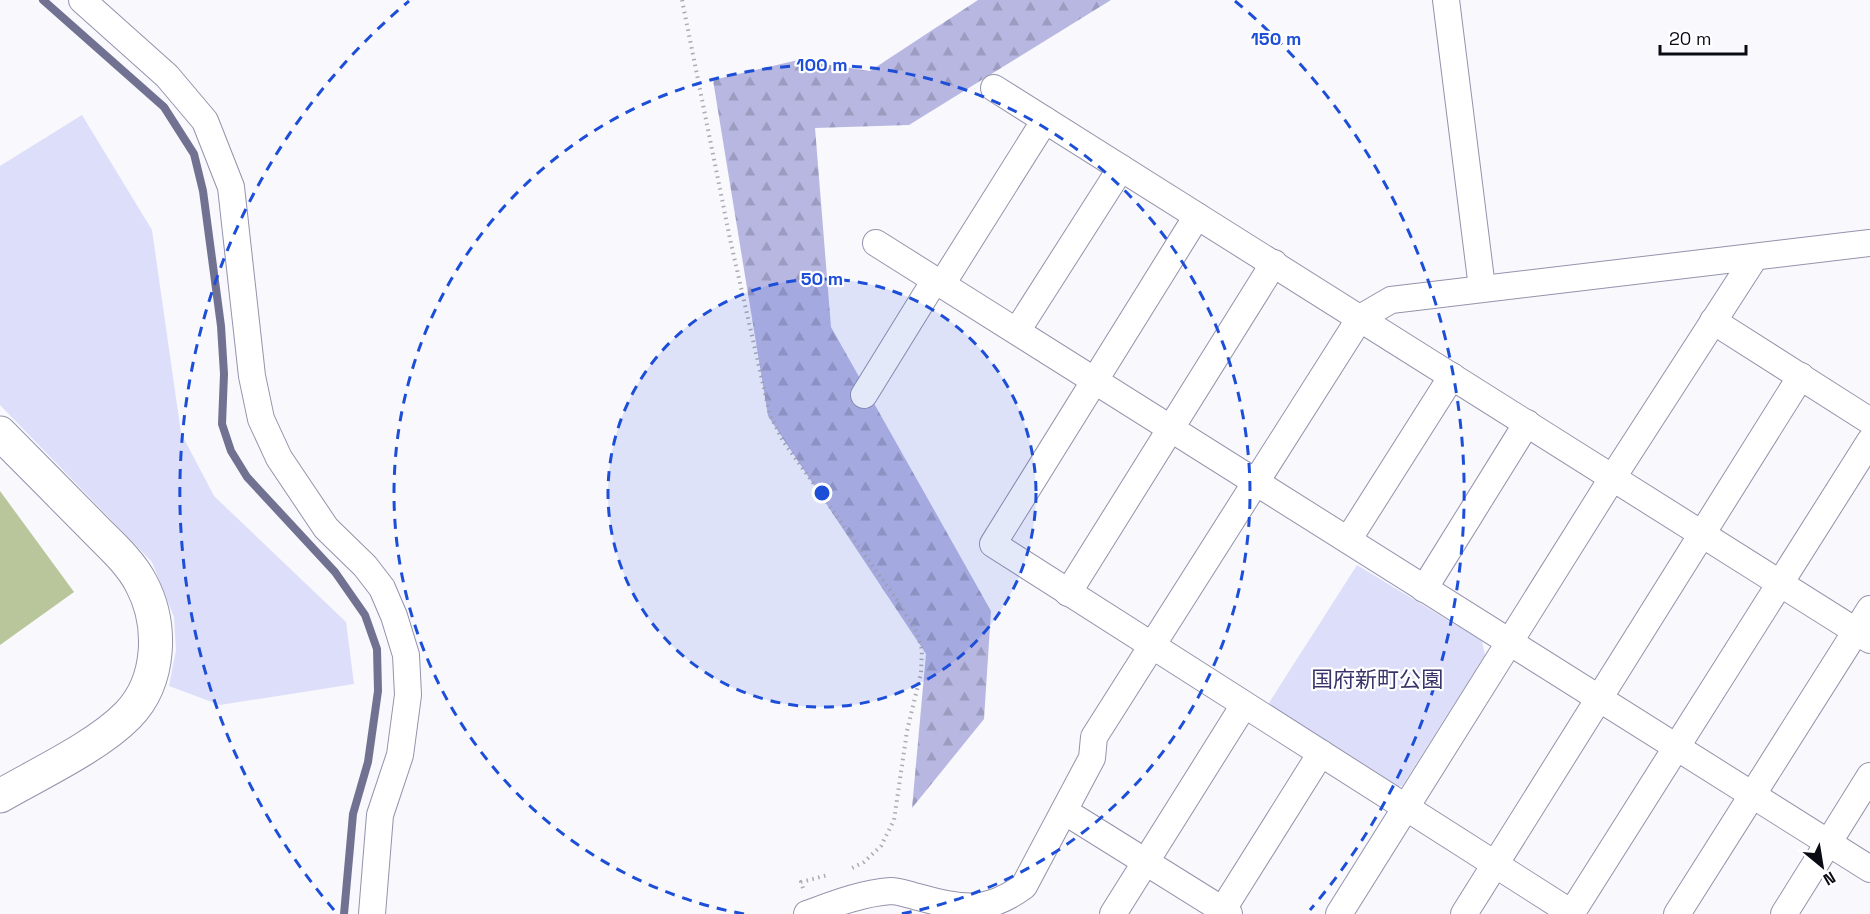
<svg xmlns="http://www.w3.org/2000/svg" width="1870" height="914" font-family="'Space Grotesk','Noto Sans JP',sans-serif">
  <defs>
    <pattern id="forest-firs" width="22" height="20" patternUnits="userSpaceOnUse" patternTransform="scale(1.5)"><rect width="22" height="20" fill="#b7b7e2"/><path d="M5 1l3.5 6h-7zM16 11l3.5 6h-7z" fill="#9c9cc1"/></pattern>
  </defs>
  <rect width="100%" height="100%" fill="#f8f8fd"/>
  <!-- green -->
  <g fill="#dddefa">
    <polygon points="82,115 152,230 181,433 214,496 346,622 354,684 220,705 169,686 176,650 174,617 152,562 0,405 0,166"/>
    <polygon points="1357,565 1482,641 1485,655 1402,786 1388,788 1267,706"/>
  </g>
  <!-- forest -->
  <polygon fill="url(#forest-firs)" points="978,0 1111,0 909,125 815,128 831,327 991,611 984,719 912,808 926,654 768,416 713,80 798,60 870,71"/>
  <g fill="none" stroke-linecap="round" stroke-linejoin="round">
    <!-- stream -->
    <polyline stroke="#717291" stroke-width="8" points="43,0 164,107 194,154 203,191 221,326 224,374 222,424 231,451 247,477 335,572 365,615 377,649 378,691 368,762 353,814 344,914"/>
  </g>
  <!-- building -->
  <polygon fill="#b9c69b" points="0,491 74,592 0,645"/>
  <g fill="none" stroke-linecap="round" stroke-linejoin="round">
    <defs>
      <g id="street">
        <polyline points="82,0 167,76 205,121 231,187 252,376 261,419 279,458 326,528 365,566 382,588 394,616 406,655 408,695 400,755 380,815 372,914"/>
        <polyline points="1446,0 1482,288"/>
        <polyline points="994,88 1870,640"/>
        <polyline points="1197,216 993,544 1573,914"/>
        <polyline points="876,243 1870,869"/>
        <polyline points="942,284 1045,120"/>
        <polyline points="1713,321 1870,421"/>
        <polyline points="1017,331 1121,168"/>
        <polyline points="864,395 935,280"/>
        <polyline points="1348,540 1452,376"/>
        <polyline points="1424,589 1527,423"/>
        <polyline points="1068,593 1274,263"/>
        <polyline points="1064,811 1229,914"/>
        <path d="M 807,914 C 834,904 862,893 891,891 C 899,891 909,895 918,897 C 963,909 986,914 1024,886 L 1092,758 L 1094,737 L 1360,318 L 1391,300 L 1870,243"/>
        <polyline points="1113,914 1244,705"/>
        <polyline points="1220,914 1321,753"/>
        <polyline points="1339,914 1613,477 1755,257"/>
        <polyline points="1464,914 1801,376"/>
        <polyline points="1571,914 1870,441"/>
        <polyline points="1677,914 1870,609"/>
        <polyline points="1784,914 1870,776"/>
      </g>
      <path id="secondary" d="M 0,433 C 30,463 60,494 90,524 C 108,543 129,560 141,583 C 163,624 161,681 128,715 C 98,746 38,774 0,796"/>
    </defs>
    <!-- street casing -->
    <use href="#street" stroke="#9393ac" stroke-width="28"/>
    <!-- secondary casing -->
    <use href="#secondary" stroke="#9393ac" stroke-width="35"/>
    <!-- path -->
    <g stroke="#ababb1" stroke-width="4" stroke-dasharray="1.5 4.5" stroke-linecap="butt">
      <polyline points="682,0 730,239 770,415 783,441 897,600 917,633 922,650 921,673 907,731 894,820 881,846 864,862 852,868"/>
      <polyline points="803,888 801,882 828,875"/>
    </g>
    <!-- street -->
    <use href="#street" stroke="#fff" stroke-width="26"/>
    <!-- secondary -->
    <use href="#secondary" stroke="#fff" stroke-width="33"/>
  </g>
  <!-- distance rings -->
  <circle cx="822" cy="493" r="214" fill="#1d4ed8" fill-opacity=".12"/>
  <g fill="none" stroke="#1d4ed8" stroke-width="3" stroke-dasharray="10 8">
    <circle cx="822" cy="493" r="214"/>
    <path d="M744 914A428 428 0 1 1 900 914"/>
    <path d="M334 910A642 642 0 0 1 409 1M1235 1A642 642 0 0 1 1310 910"/>
  </g>
  <g text-anchor="middle" stroke-width="4.5" stroke-linejoin="round" paint-order="stroke">
    <!-- park labels -->
    <g font-size="22" fill="#39356a" stroke="#fff">
      <text x="1377" y="687">国府新町公園</text>
    </g>
  </g>
  <circle cx="822" cy="493" r="9" fill="#1d4ed8" stroke="#fff" stroke-width="3"/>
  <g font-size="18" text-anchor="middle" font-weight="bold" fill="#1d4ed8" stroke="#fff" stroke-width="4.5" stroke-linejoin="round" paint-order="stroke">
    <text x="1276" y="45">150 m</text>
    <text x="822" y="71">100 m</text>
    <text x="822" y="285">50 m</text>
  </g>
  <!-- north arrow -->
  <g transform="translate(1822 866) rotate(150)" stroke="#ffffff" stroke-width="4.5" paint-order="stroke">
  <path d="M0-4.5L10 22L0 15L-10 22Z" fill="#0b0b14"/>
  <text y="-9" font-size="16" font-weight="bold" text-anchor="middle" fill="#0b0b14">N</text>
  </g>
  <!-- scale -->
  <path d="M1660 45v9h86v-9" fill="none" stroke="#0b0b14" stroke-width="3"/>
  <text x="1669" y="45" font-size="18" fill="#0b0b14" stroke="#ffffff" stroke-width="4.5" paint-order="stroke">20 m</text>
</svg>
